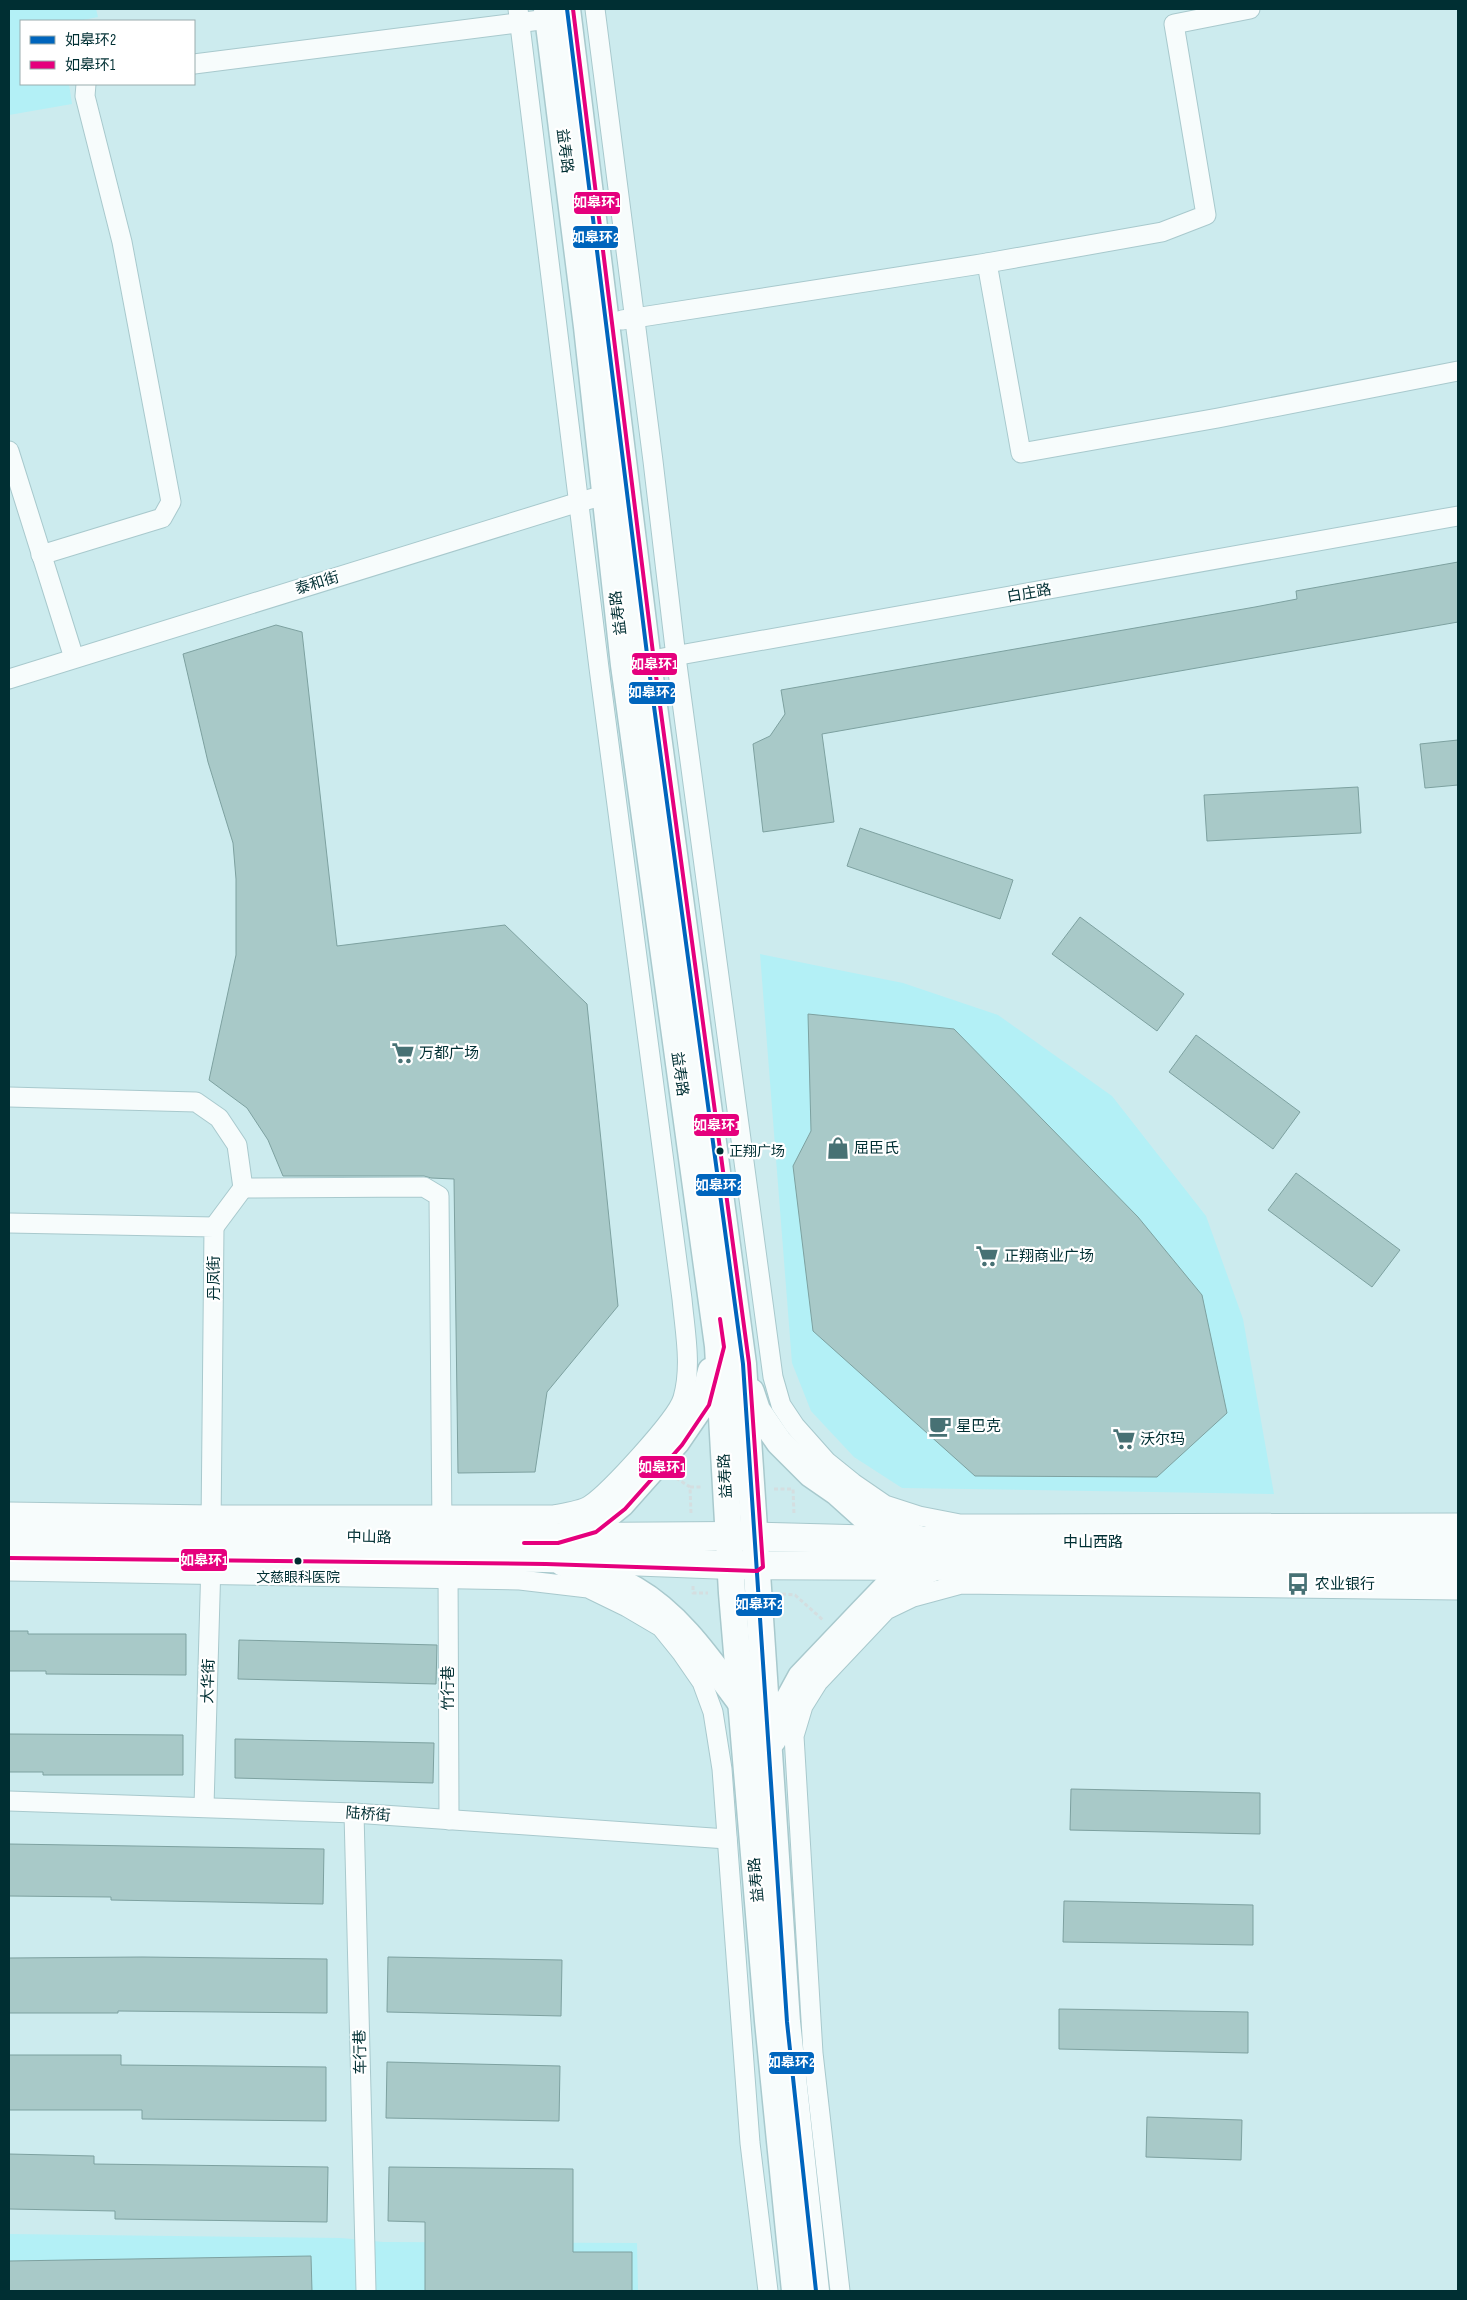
<svg xmlns="http://www.w3.org/2000/svg" width="1467" height="2300" font-family="'Sofia Sans Condensed','Noto Sans SC',sans-serif">
  <rect width="100%" height="100%" fill="#ccebee"/>
  <!-- built -->
  <g fill="#b3f0f6">
    <polygon points="9,9 96,9 98,17 78,21 21,21 21,84 69,84 72,104 9,115"/>
    <polygon points="760,954 903,983 998,1015 1112,1096 1206,1216 1243,1319 1274,1494 902,1488 854,1457 811,1411 792,1363"/>
    <polygon points="9,2234 341,2238 383,2242 637,2243 638,2291 9,2291"/>
  </g>
  <!-- building -->
  <g fill="#a8c9c8" stroke="#7da1a0">
    <polygon points="1458,562 1458,622 822,734 834,822 763,832 753,744 770,736 785,714 781,690 1255,607 1297,599 1296,591"/>
    <polygon points="276,625 302,632 337,946 505,925 587,1004 618,1306 547,1392 535,1472 458,1473 454,1179 431,1178 424,1176 283,1176 268,1140 247,1108 209,1080 236,955 236,879 233,843 208,762 183,654"/>
    <polygon points="1458,740 1458,785 1425,788 1420,744"/>
    <polygon points="1358,787 1361,833 1207,841 1204,795"/>
    <polygon points="860,828 1013,880 1000,919 847,866"/>
    <polygon points="1080,917 1184,994 1157,1031 1052,954"/>
    <polygon points="808,1014 954,1029 1138,1217 1202,1295 1227,1413 1157,1477 975,1476 813,1331 793,1166 811,1131"/>
    <polygon points="1196,1035 1300,1112 1273,1149 1169,1072"/>
    <polygon points="1296,1173 1400,1250 1372,1287 1268,1210"/>
    <polygon points="9,1631 28,1631 28,1634 186,1634 186,1675 46,1674 46,1671 9,1671"/>
    <polygon points="239,1640 437,1645 436,1684 238,1679"/>
    <polygon points="9,1734 183,1735 183,1775 43,1775 43,1772 9,1772"/>
    <polygon points="235,1739 434,1743 433,1783 235,1778"/>
    <polygon points="1071,1789 1260,1793 1260,1834 1070,1830"/>
    <polygon points="9,1844 324,1849 323,1904 111,1900 111,1897 9,1896"/>
    <polygon points="1064,1901 1253,1905 1253,1945 1063,1942"/>
    <polygon points="142,1957 327,1959 327,2013 118,2011 118,2013 9,2013 9,1958"/>
    <polygon points="388,1957 562,1960 561,2016 387,2012"/>
    <polygon points="1059,2009 1248,2012 1248,2053 1059,2049"/>
    <polygon points="9,2055 121,2055 121,2065 326,2067 326,2121 142,2119 142,2110 9,2110"/>
    <polygon points="387,2062 560,2066 559,2121 386,2118"/>
    <polygon points="1147,2117 1242,2120 1241,2160 1146,2157"/>
    <polygon points="9,2154 94,2156 94,2164 328,2167 327,2222 115,2219 115,2211 9,2209"/>
    <polygon points="389,2167 573,2169 573,2252 632,2252 632,2291 425,2291 425,2222 388,2221"/>
    <polygon points="311,2256 312,2291 9,2291 9,2261"/>
  </g>
  <g fill="none" stroke-linecap="round" stroke-linejoin="round">
    <defs>
      <g id="street">
        <polyline points="595,9 653,461 676,657 773,1377 781,1405 795,1426 827,1462 853,1483 885,1505 919,1516 960,1524 1458,1523"/>
        <polyline points="194,64 548,19"/>
        <polyline points="987,263 1021,453 1218,418 1458,371"/>
        <polyline points="622,320 987,263 1162,232 1206,215 1174,24 1250,9"/>
        <polyline points="9,451 74,658"/>
        <polyline points="41,555 162,518 171,502 122,242 85,96 86,84"/>
        <polyline points="635,663 1458,516"/>
        <polyline points="9,679 579,502 617,492"/>
        <polyline points="9,1097 196,1102 219,1118 237,1145 243,1188 214,1227"/>
        <polyline points="243,1188 424,1187 439,1196 442,1529"/>
        <polyline points="9,1223 214,1227 211,1528"/>
        <path d="M 9,1512 L 212,1515 L 553,1515 C 564,1513 581,1511 590,1505 C 609,1492 677,1419 683,1398 C 692,1366 685,1332 682,1299 L 599,668 L 518,9"/>
        <polyline points="448,1566 449,1820"/>
        <polyline points="9,1571 520,1580 588,1588 627,1607 661,1627 682,1653 702,1682 713,1712 722,1769 750,2143 768,2291"/>
        <polyline points="9,1801 354,1813 727,1839"/>
        <polyline points="204,1806 211,1562"/>
        <polyline points="354,1813 366,2291"/>
        <polyline points="840,2291 813,2053 794,1736 803,1706 818,1682 886,1610 913,1597 961,1584 1458,1590"/>
      </g>
      <g id="secondary">
        <polyline points="547,9 587,327 624,665 718,1346 732,1593 768,2021 795,2291"/>
        <polyline points="567,9 648,662 743,1364 787,2022 816,2291"/>
        <polyline points="751,1392 757,1410 779,1442 811,1474 837,1492 868,1520 919,1539"/>
        <polyline points="565,1535 593,1527 621,1504 677,1441 703,1403 711,1371"/>
        <path d="M 563,1563 C 587,1571 613,1577 635,1590 C 680,1616 711,1663 741,1703"/>
        <polyline points="773,1740 783,1710 801,1677 861,1614 885,1589 937,1566"/>
      </g>
      <g id="primary">
        <polyline points="9,1532 442,1538 728,1536 926,1541 1458,1543"/>
        <polyline points="9,1552 546,1558 730,1565 1458,1568"/>
      </g>
    </defs>
    <!-- street casing -->
    <use href="#street" stroke="#a8c9cd" stroke-width="21"/>
    <!-- secondary casing -->
    <use href="#secondary" stroke="#a8c9cd" stroke-width="29"/>
    <!-- primary casing -->
    <use href="#primary" stroke="#a8c9cd" stroke-width="30"/>
    <!-- path -->
    <g stroke="#d4dee0" stroke-width="3" stroke-dasharray="4 2.5" stroke-linecap="butt">
      <polyline points="676,1478 690,1487"/>
      <polyline points="774,1489 793,1489 794,1514"/>
      <polyline points="691,1513 690,1487 703,1487"/>
      <polyline points="693,1586 693,1593 708,1593"/>
      <polyline points="782,1594 795,1595 823,1620"/>
    </g>
    <!-- street -->
    <use href="#street" stroke="#f7fcfc" stroke-width="19"/>
    <!-- secondary -->
    <use href="#secondary" stroke="#f7fcfc" stroke-width="26"/>
    <!-- primary -->
    <use href="#primary" stroke="#f7fcfc" stroke-width="28"/>
    <defs>
      <polyline id="bus-1" points="567,9 648,662 743,1364 787,2022 816,2291"/>
      <g id="bus-2">
        <polyline points="524,1543 558,1543 596,1532 625,1509 682,1445 709,1405 724,1347 720,1319"/>
        <polyline points="9,1558 546,1564 757,1571 763,1567 749,1363 654,661 573,9"/>
      </g>
    </defs>
    <!-- bus-1 casing -->
    <use href="#bus-1" stroke="#fff" stroke-width="8"/>
    <!-- bus-2 casing -->
    <use href="#bus-2" stroke="#fff" stroke-width="8"/>
    <!-- bus-1 -->
    <use href="#bus-1" stroke="#0065bd" stroke-width="4"/>
    <!-- bus-2 -->
    <use href="#bus-2" stroke="#e5007d" stroke-width="4"/>
  </g>
  <!-- icons -->
  <defs>
    <symbol id="supermarket-bare" viewBox="-9 -9 18 18"><path d="M-6-5.5h2.5l.6 2H6L4.5 2H-2.5L-4.4-4H-6ZM-1.5 3.2a1.3 1.3 0 1 0 .1 0ZM3 3.2a1.3 1.3 0 1 0 .1 0Z" fill="#477174" stroke="#fff" stroke-width="2.5" paint-order="stroke"/></symbol>
    <symbol id="shop-bare" viewBox="-9 -9 18 18"><path d="M-5-2.5h2.3a2.7 3.5 0 0 1 5.4 0H5L5.5 6h-11ZM-1.5-2.5h3a1.5 2.3 0 0 0-3 0Z" fill="#477174" stroke="#fff" stroke-width="2.5" paint-order="stroke"/></symbol>
    <symbol id="cafe-bare" viewBox="-9 -9 18 18"><path d="M-5.5-4.5H6V0H3Q3 3.5 0 3.5H-2.5Q-5.5 3.5-5.5 0ZM3-3.2v2h1.7v-2ZM-6 4.5H4V6H-6Z" fill="#477174" stroke="#fff" stroke-width="2.5" paint-order="stroke"/></symbol>
    <symbol id="bus-bare" viewBox="-9 -9 18 18"><path d="M-5-6H5V4H4V6H2V4H-2V6H-4V4H-5ZM-3.5-4V0h7V-4ZM-3.5 1.2v1.5H-2V1.2ZM2 1.2v1.5H3.5V1.2Z" fill="#477174" stroke="#fff" stroke-width="2.5" paint-order="stroke"/></symbol>
  </defs>
  <g fill-rule="evenodd">
    <use href="#supermarket-bare" x="387" y="1037" width="32" height="32"/>
    <use href="#shop-bare" x="822" y="1132" width="32" height="32"/>
    <use href="#supermarket-bare" x="971" y="1240" width="32" height="32"/>
    <use href="#cafe-bare" x="924" y="1410" width="32" height="32"/>
    <use href="#supermarket-bare" x="1108" y="1423" width="32" height="32"/>
    <use href="#bus-bare" x="1282" y="1568" width="32" height="32"/>
  </g>
  <!-- markers -->
  <g fill="#002f33" stroke="#fff" stroke-width="2">
    <circle cx="720" cy="1151" r="4.5"/>
    <circle cx="298" cy="1561" r="4.5"/>
  </g>
  <g text-anchor="middle" stroke-width="4.5" stroke-linejoin="round" paint-order="stroke">
    <!-- bus labels -->
    <g font-size="14" fill="#002f33" stroke="#fff" text-anchor="start">
      <text x="729" y="1156">正翔广场</text>
      <text x="298" y="1582" text-anchor="middle">文慈眼科医院</text>
    </g>
    <!-- street labels -->
    <g font-size="15" fill="#002f33" stroke="#fff">
      <text transform="translate(565 151) rotate(83)" y="5">益寿路</text>
      <text transform="translate(317 583) rotate(-17)" y="5">泰和街</text>
      <text transform="translate(1029 593) rotate(-10)" y="5">白庄路</text>
      <text transform="translate(618 613) rotate(-97)" y="5">益寿路</text>
      <text transform="translate(680 1074) rotate(82)" y="5">益寿路</text>
      <text transform="translate(214 1278) rotate(-90)" y="5">丹凤街</text>
      <text transform="translate(725 1476) rotate(-93)" y="5">益寿路</text>
      <text transform="translate(369 1537) rotate(1)" y="5">中山路</text>
      <text x="1093" y="1547">中山西路</text>
      <text transform="translate(208 1681) rotate(-88)" y="5">大华街</text>
      <text transform="translate(448 1688) rotate(-90)" y="5">竹行巷</text>
      <text transform="translate(368 1814) rotate(4)" y="5">陆桥街</text>
      <text transform="translate(756 1880) rotate(-95)" y="5">益寿路</text>
      <text transform="translate(360 2052) rotate(-91)" y="5">车行巷</text>
    </g>
    <!-- poi labels -->
    <g font-size="15" fill="#002f33" stroke="#fff" text-anchor="start">
      <text x="419" y="1058">万都广场</text>
      <text x="854" y="1153">屈臣氏</text>
      <text x="1004" y="1261">正翔商业广场</text>
      <text x="956" y="1431">星巴克</text>
      <text x="1140" y="1444">沃尔玛</text>
      <text x="1315" y="1589">农业银行</text>
    </g>
  </g>
  <g stroke="#fff" stroke-width="2">
    <rect x="573" y="191" width="48" height="24" rx="5" fill="#e5007d"/>
    <rect x="572" y="225" width="47" height="24" rx="5" fill="#0065bd"/>
    <rect x="631" y="652" width="47" height="24" rx="5" fill="#e5007d"/>
    <rect x="628" y="681" width="48" height="24" rx="5" fill="#0065bd"/>
    <rect x="693" y="1113" width="47" height="24" rx="5" fill="#e5007d"/>
    <rect x="695" y="1173" width="47" height="24" rx="5" fill="#0065bd"/>
    <rect x="638" y="1455" width="48" height="24" rx="5" fill="#e5007d"/>
    <rect x="180" y="1548" width="48" height="24" rx="5" fill="#e5007d"/>
    <rect x="735" y="1593" width="48" height="24" rx="5" fill="#0065bd"/>
    <rect x="768" y="2051" width="47" height="24" rx="5" fill="#0065bd"/>
  </g>
  <g font-size="14" text-anchor="middle" font-weight="bold" fill="#fff">
    <text x="597" y="207">如皋环1</text>
    <text x="595" y="242">如皋环2</text>
    <text x="654" y="669">如皋环1</text>
    <text x="652" y="697">如皋环2</text>
    <text x="717" y="1130">如皋环1</text>
    <text x="719" y="1190">如皋环2</text>
    <text x="662" y="1472">如皋环1</text>
    <text x="204" y="1565">如皋环1</text>
    <text x="759" y="1609">如皋环2</text>
    <text x="791" y="2067">如皋环2</text>
  </g>
  <!-- border -->
  <rect width="1467" height="2300" fill="none" stroke="#002f33" stroke-width="20"/>
  <!-- legend -->
  <rect x="20" y="20" width="175" height="65" fill="#ffffff" stroke="#99acad"/>
  <rect x="30" y="36" width="25" height="8" fill="#0065bd" stroke="#99acad"/>
  <text x="65" y="45" font-size="15" fill="#002f33">如皋环2</text>
  <rect x="30" y="61" width="25" height="8" fill="#e5007d" stroke="#99acad"/>
  <text x="65" y="70" font-size="15" fill="#002f33">如皋环1</text>
</svg>
